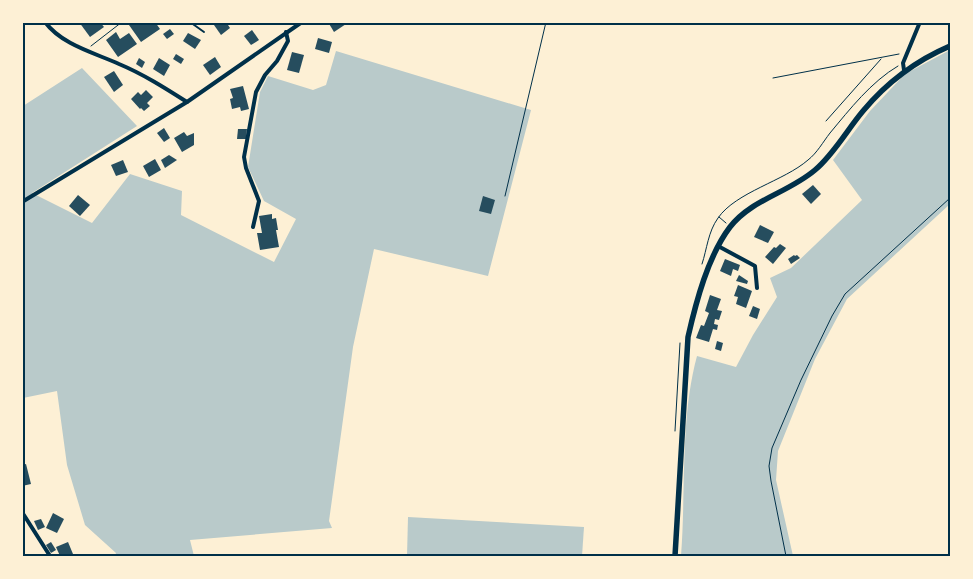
<svg xmlns="http://www.w3.org/2000/svg" width="973" height="579" font-family="'Work Sans',sans-serif">
  <rect width="100%" height="100%" fill="#fdf0d5"/>
  <!-- green -->
  <g fill="#b9caca">
    <path d="M 950,50 L 950,204 L 847,299 L 815,359 L 778,451 L 776,480 L 793,556 L 681,556 C 686,492 680,418 697,356 L 736,367 L 753,335 L 777,297 L 770,278 L 791,268 L 862,200 L 833,160 L 870,111 L 905,74 Z"/>
    <polygon points="336,51 531,110 488,276 374,249 353,347 329,521 332,528 190,540 194,556 115,556 116,553 85,525 67,465 57,391 23,398 23,106 82,68 137,126 32,193 92,223 130,174 182,191 181,215 274,262 296,219 264,201 248,167 260,92 268,76 313,90 326,85"/>
    <polygon points="408,517 584,527 582,556 407,556"/>
  </g>
  <!-- building -->
  <g fill="#264d5e">
    <polygon points="79,22 100,22 104,27 90,37"/>
    <polygon points="132,22 143,24 155,22 160,29 141,42 129,25"/>
    <polygon points="218,22 226,22 230,28 221,35 214,25"/>
    <polygon points="328,22 345,22 346,24 334,32"/>
    <polygon points="170,29 174,34 167,39 163,34"/>
    <polygon points="252,30 259,40 251,45 244,36"/>
    <polygon points="116,32 120,39 129,33 137,44 118,57 106,40"/>
    <polygon points="188,33 201,40 195,49 183,41"/>
    <polygon points="318,38 332,42 329,53 315,49"/>
    <polygon points="292,52 304,55 299,73 287,70"/>
    <polygon points="176,54 184,59 181,64 173,59"/>
    <polygon points="215,57 221,67 210,75 203,65"/>
    <polygon points="139,58 145,62 142,68 136,64"/>
    <polygon points="159,58 170,65 164,76 153,69"/>
    <polygon points="114,71 123,85 114,92 104,77"/>
    <polygon points="243,86 249,109 241,111 240,107 232,109 230,99 233,98 230,89"/>
    <polygon points="146,90 153,97 147,103 150,106 144,111 141,108 140,109 131,99 138,92 141,95"/>
    <polygon points="164,128 170,138 164,142 157,133"/>
    <polygon points="238,129 247,129 246,139 237,139"/>
    <polygon points="184,132 187,136 194,133 194,145 182,152 174,138"/>
    <polygon points="169,155 177,160 165,168 161,160"/>
    <polygon points="155,159 161,170 149,177 143,166"/>
    <polygon points="123,160 128,172 116,176 111,165"/>
    <polygon points="813,185 821,194 811,204 802,194"/>
    <polygon points="78,195 90,205 80,216 69,206"/>
    <polygon points="483,196 495,200 491,214 479,211"/>
    <polygon points="272,214 272,219 276,218 278,230 276,230 279,247 260,250 257,233 262,233 259,216"/>
    <polygon points="760,225 774,232 768,243 754,237"/>
    <polygon points="780,244 786,248 773,264 765,257 774,247 776,248"/>
    <polygon points="794,255 795,256 797,255 800,258 791,264 788,259"/>
    <polygon points="725,259 740,265 738,271 733,269 731,276 720,271"/>
    <polygon points="739,275 748,281 747,284 736,281"/>
    <polygon points="738,285 752,291 746,308 736,304 738,297 734,296"/>
    <polygon points="710,295 721,299 717,310 722,311 719,320 715,319 714,324 718,325 717,330 713,329 709,342 696,338 701,325 704,326 709,313 705,311"/>
    <polygon points="753,306 760,309 757,319 749,316"/>
    <polygon points="717,341 723,343 721,351 715,349"/>
    <polygon points="26,464 31,484 22,486 22,465"/>
    <polygon points="53,513 64,519 57,533 46,528"/>
    <polygon points="41,519 45,527 38,530 34,521"/>
    <polygon points="51,542 56,550 51,553 46,545"/>
    <polygon points="68,542 73,554 68,556 60,556 56,547"/>
  </g>
  <g fill="none" stroke-linecap="round" stroke-linejoin="round">
    <!-- path -->
    <g stroke="#003049" stroke-width="1">
      <polyline points="91,46 122,22"/>
      <polyline points="773,78 899,54"/>
      <polyline points="826,121 881,59"/>
      <polyline points="505,196 546,22"/>
      <polyline points="719,217 726,223"/>
      <path d="M 702,264 C 707,249 708,232 718,218 C 736,192 784,181 808,160 C 817,153 823,142 830,133 C 850,109 871,82 898,66"/>
      <polyline points="675,431 680,343"/>
      <polyline points="786,556 771,481 769,466 772,448 801,380 832,316 845,294 950,198"/>
    </g>
    <!-- service -->
    <polyline stroke="#003049" stroke-width="2" points="190,22 204,32"/>
    <!-- minor -->
    <g stroke="#003049" stroke-width="4">
      <path d="M 45,22 C 62,45 95,53 119,64 C 143,74 165,88 187,102"/>
      <polyline points="904,70 903,63 920,22"/>
      <polyline points="22,202 187,102 302,22"/>
      <polyline points="253,227 259,201 246,168 244,157 256,92 265,75 277,61 288,41 286,32"/>
      <polyline points="718,246 755,266 757,288"/>
      <polyline points="22,512 50,556"/>
    </g>
    <!-- secondary -->
    <path stroke="#003049" stroke-width="5.5" d="M 675,556 L 688,337 C 696,302 708,256 730,227 C 752,199 788,193 815,170 C 834,154 847,130 863,111 C 888,81 915,61 950,46"/>
  </g>
  <!-- border -->
  <rect width="973" height="579" fill="none" stroke="#fdf0d5" stroke-width="48"/>
  <rect x="24" y="24" width="925" height="531" fill="none" stroke="#003049" stroke-width="2"/>
</svg>
